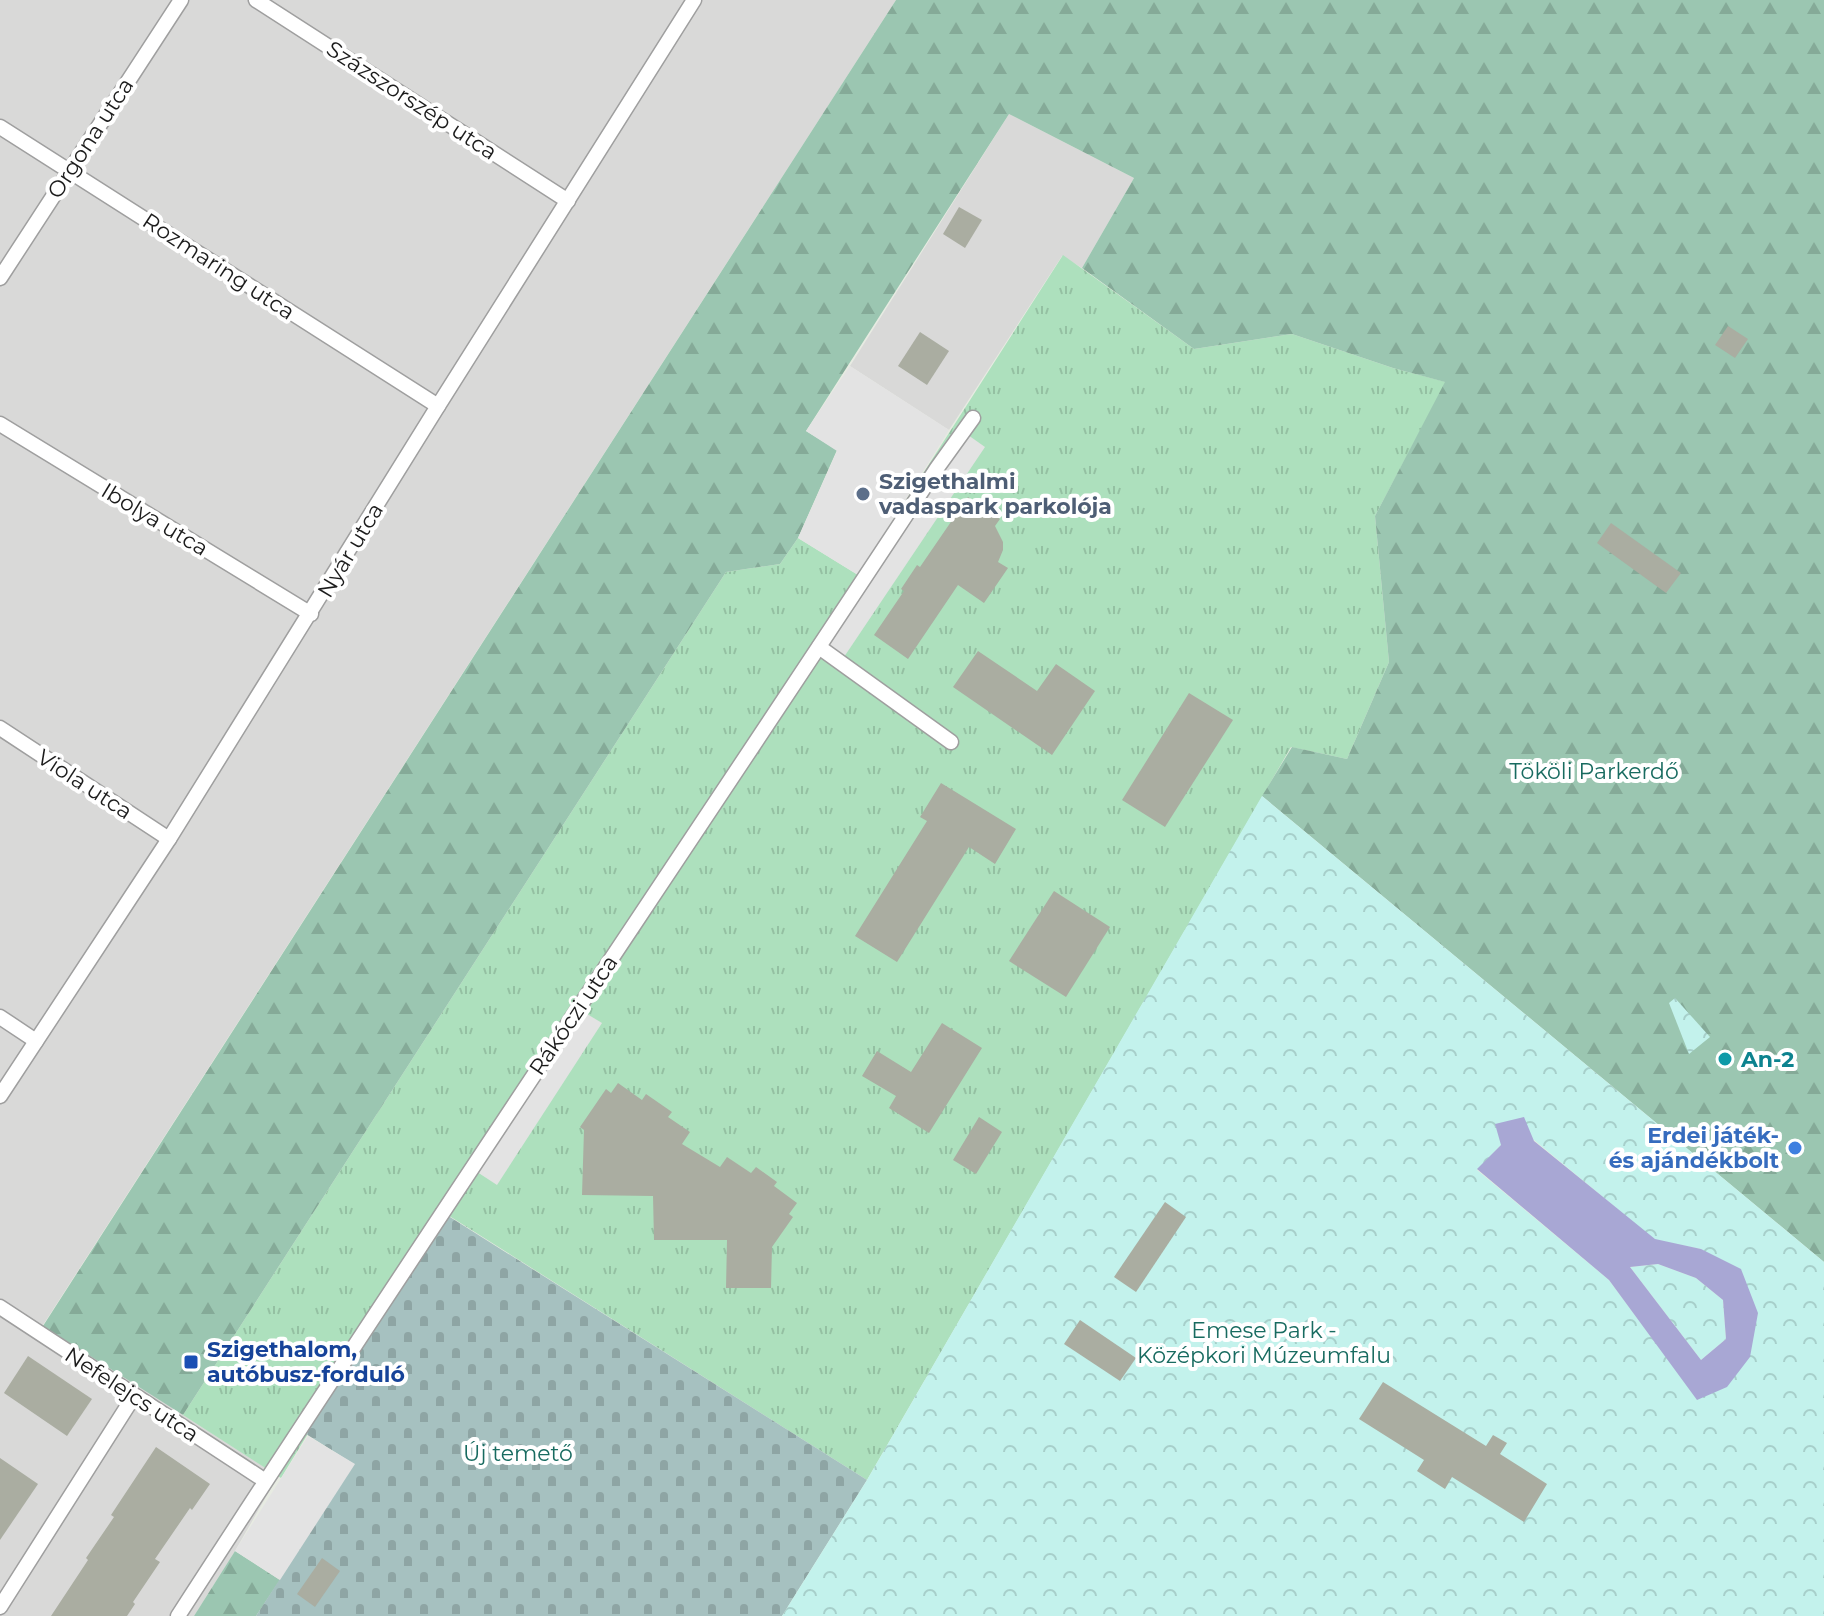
<svg xmlns="http://www.w3.org/2000/svg" width="1824" height="1616" font-family="Montserrat,sans-serif">
  <defs>
    <pattern id="grass-tufts" width="24" height="20" patternUnits="userSpaceOnUse" patternTransform="scale(2)"><rect width="24" height="20" fill="#ade0bd"/><path d="M3 7l-1-3M5 7V3M7 7l1-3M15 17l-1-3M17 17v-4M19 17l1-3" fill="none" stroke="#94c0a2"/></pattern>
    <pattern id="forest-firs" width="22" height="20" patternUnits="userSpaceOnUse" patternTransform="scale(2)"><rect width="22" height="20" fill="#9bc6b1"/><path d="M5 1l3.5 6h-7zM16 11l3.5 6h-7z" fill="#85aa98"/></pattern>
    <pattern id="cemetery-stones" width="16" height="16" patternUnits="userSpaceOnUse" patternTransform="scale(2)"><rect width="16" height="16" fill="#a6c1c0"/><path d="M2 7V4a2 2 0 0 1 4 0v3zM10 15v-3a2 2 0 0 1 4 0v3z" fill="#8ea5a4"/></pattern>
    <pattern id="park-crowns" width="20" height="18" patternUnits="userSpaceOnUse" patternTransform="scale(2)"><rect width="20" height="18" fill="#c3f2ec"/><path d="M2 6a3 3 0 1 1 6 0M12 15a3 3 0 1 1 6 0" fill="none" stroke="#a7cfca"/></pattern>
  </defs>
  <rect width="100%" height="100%" fill="#e7ebe2"/>
  <!-- residential -->
  <g fill="#d9d9d8">
    <polygon points="0,0 896,0 43,1325 278,1476 235,1551 194,1616 0,1616"/>
    <polygon points="1009,114 1134,178 1082,268 1062,256 949,430 850,366"/>
  </g>
  <!-- grass -->
  <polygon fill="url(#grass-tufts)" points="1063,255 1194,349 1292,334 1393,368 1446,382 1375,516 1389,662 1347,759 1291,747 867,1480 443,1212 281,1478 183,1415 726,572 780,564 798,538 858,575"/>
  <!-- forest -->
  <g fill="url(#forest-firs)">
    <polygon points="896,0 1824,0 1824,1262 1262,796 1292,747 1347,759 1389,662 1375,516 1445,382 1393,368 1292,334 1194,349 1082,268 1134,178 1009,114 806,431 837,450 798,538 780,564 726,572 183,1415 43,1326"/>
    <polygon points="235,1551 280,1580 256,1616 194,1616"/>
  </g>
  <!-- cemetery -->
  <polygon fill="url(#cemetery-stones)" points="442,1212 867,1480 782,1616 256,1616 354,1464 306,1434"/>
  <!-- park -->
  <g fill="url(#park-crowns)" fill-rule="evenodd">
    <path d="M 1262,796 L 1824,1262 L 1824,1616 L 782,1616 L 867,1480 ZM 1534,1140 L 1655,1240 L 1701,1249 L 1750,1357 L 1697,1399 L 1609,1280 L 1477,1170 L 1501,1145 Z"/>
    <polygon points="1675,998 1710,1037 1689,1054 1669,1003"/>
    <polygon points="1658,1264 1696,1278 1723,1300 1726,1339 1701,1360 1630,1267"/>
  </g>
  <!-- parking -->
  <g fill="#e3e3e3">
    <polygon points="850,366 949,430 858,575 798,538 837,451 806,431"/>
    <polygon points="968,435 985,447 844,657 827,647"/>
    <polygon points="577,1008 602,1023 497,1185 471,1168"/>
    <polygon points="308,1436 355,1464 280,1580 235,1551"/>
  </g>
  <!-- water -->
  <path fill="#a8a7d4" fill-rule="evenodd" d="M 1524,1117 L 1534,1141 L 1655,1239 L 1701,1249 L 1741,1269 L 1758,1313 L 1750,1357 L 1727,1387 L 1697,1400 L 1609,1280 L 1477,1169 L 1501,1145 L 1495,1124 ZM 1658,1264 L 1696,1278 L 1723,1300 L 1726,1339 L 1701,1360 L 1630,1267 Z"/>
  <!-- building -->
  <g fill="#aaada1">
    <polygon points="959,207 982,220 965,248 943,234"/>
    <polygon points="1728,326 1748,339 1735,358 1715,345"/>
    <polygon points="920,332 949,351 927,385 898,366"/>
    <polygon points="968,497 1000,519 995,526 1003,542 1003,550 998,562 1008,568 984,603 958,585 908,659 874,635 904,591 901,589 917,565 920,567"/>
    <polygon points="1611,523 1681,573 1666,593 1597,543"/>
    <polygon points="978,651 1037,691 1056,664 1095,691 1052,755 953,687"/>
    <polygon points="1189,693 1233,720 1165,827 1122,800"/>
    <polygon points="941,783 1016,829 995,864 969,847 897,962 855,936 927,821 920,817"/>
    <polygon points="1054,891 1110,927 1066,997 1009,961"/>
    <polygon points="942,1023 982,1048 929,1133 889,1108 896,1096 862,1076 877,1051 911,1072"/>
    <polygon points="618,1083 642,1100 646,1094 672,1112 668,1117 690,1132 682,1144 720,1167 727,1157 751,1173 756,1167 777,1182 774,1186 797,1203 789,1214 793,1217 772,1247 771,1288 726,1288 727,1240 654,1240 653,1196 582,1195 584,1130 580,1127 606,1089 611,1093"/>
    <polygon points="979,1117 1002,1132 976,1174 953,1160"/>
    <polygon points="1165,1202 1186,1217 1136,1292 1114,1277"/>
    <polygon points="1080,1320 1136,1358 1120,1381 1064,1344"/>
    <polygon points="28,1356 92,1399 67,1436 4,1393"/>
    <polygon points="1383,1382 1486,1446 1493,1435 1507,1443 1500,1454 1547,1484 1524,1522 1452,1477 1445,1489 1417,1471 1424,1460 1359,1419"/>
    <polygon points="156,1447 210,1484 192,1510 190,1508 155,1559 160,1562 133,1602 135,1604 127,1616 51,1616 88,1560 86,1558 114,1517 111,1515"/>
    <polygon points="0,1458 38,1484 0,1540"/>
    <polygon points="322,1558 340,1571 315,1607 297,1594"/>
  </g>
  <g fill="none" stroke-linecap="round" stroke-linejoin="round">
    <defs>
      <g id="minor">
        <polyline points="256,0 568,201"/>
        <polyline points="0,127 438,406"/>
        <polyline points="0,278 181,0"/>
        <polyline points="0,424 311,614"/>
        <polyline points="819,647 951,742"/>
        <polyline points="0,728 169,839"/>
        <polyline points="0,1017 36,1041"/>
        <polyline points="0,1096 169,839 438,406 694,0"/>
        <polyline points="0,1307 264,1480"/>
        <polyline points="0,1607 134,1396"/>
        <path d="M 178,1616 C 427,1231 685,851 937,468 L 973,418"/>
      </g>
    </defs>
    <!-- minor casing -->
    <use href="#minor" stroke="#9f9f9f" stroke-width="17"/>
    <!-- minor -->
    <use href="#minor" stroke="#fff" stroke-width="14"/>
  </g>
  <!-- markers -->
  <circle fill="#5c6f8a" stroke="#fff" stroke-width="3" cx="863" cy="494" r="8"/>
  <circle fill="#0f9aa8" stroke="#fff" stroke-width="3" cx="1725" cy="1059" r="8"/>
  <circle fill="#3f7fe0" stroke="#fff" stroke-width="3" cx="1795" cy="1148" r="8"/>
  <rect fill="#1a4fb4" stroke="#fff" stroke-width="3" x="183" y="1354" width="16" height="16" rx="4"/>
  <g text-anchor="middle" stroke-width="8" stroke-linejoin="round" paint-order="stroke">
    <!-- street labels -->
    <g font-size="22" fill="#1b1b1b" stroke="#fff">
      <text transform="translate(412 100) rotate(33)" y="8">Százszorszép utca</text>
      <text transform="translate(90 138) rotate(-57)" y="8">Orgona utca</text>
      <text transform="translate(219 266) rotate(33)" y="8">Rozmaring utca</text>
      <text transform="translate(155 519) rotate(31)" y="8">Ibolya utca</text>
      <text transform="translate(350 550) rotate(-59)" y="8">Nyár utca</text>
      <text transform="translate(85 784) rotate(33)" y="8">Viola utca</text>
      <text transform="translate(573 1015) rotate(-56)" y="8">Rákóczi utca</text>
      <text transform="translate(132 1394) rotate(33)" y="8">Nefelejcs utca</text>
    </g>
    <!-- service labels -->
    <g font-size="22" font-weight="bold" fill="#4e5e75" stroke="#fff" text-anchor="start">
      <text x="879" y="489">Szigethalmi<tspan x="879" dy="25">vadaspark parkolója</tspan></text>
    </g>
    <!-- park labels -->
    <g font-size="22" fill="#186b60" stroke="#fff">
      <text x="1594" y="779">Tököli Parkerdő</text>
      <text x="1264" y="1338">Emese Park -<tspan x="1264" dy="25">Középkori Múzeumfalu</tspan></text>
      <text x="518" y="1461">Új temető</text>
    </g>
    <!-- culture labels -->
    <g font-size="22" font-weight="bold" fill="#0d838f" stroke="#fff" text-anchor="start">
      <text x="1741" y="1067">An-2</text>
    </g>
    <!-- shop labels -->
    <g font-size="22" font-weight="bold" fill="#366cbe" stroke="#fff" text-anchor="end">
      <text x="1779" y="1143">Erdei játék-<tspan x="1779" dy="25">és ajándékbolt</tspan></text>
    </g>
    <!-- transit labels -->
    <g font-size="22" font-weight="bold" fill="#164399" stroke="#fff" text-anchor="start">
      <text x="207" y="1357">Szigethalom,<tspan x="207" dy="25">autóbusz-forduló</tspan></text>
    </g>
  </g>
</svg>
